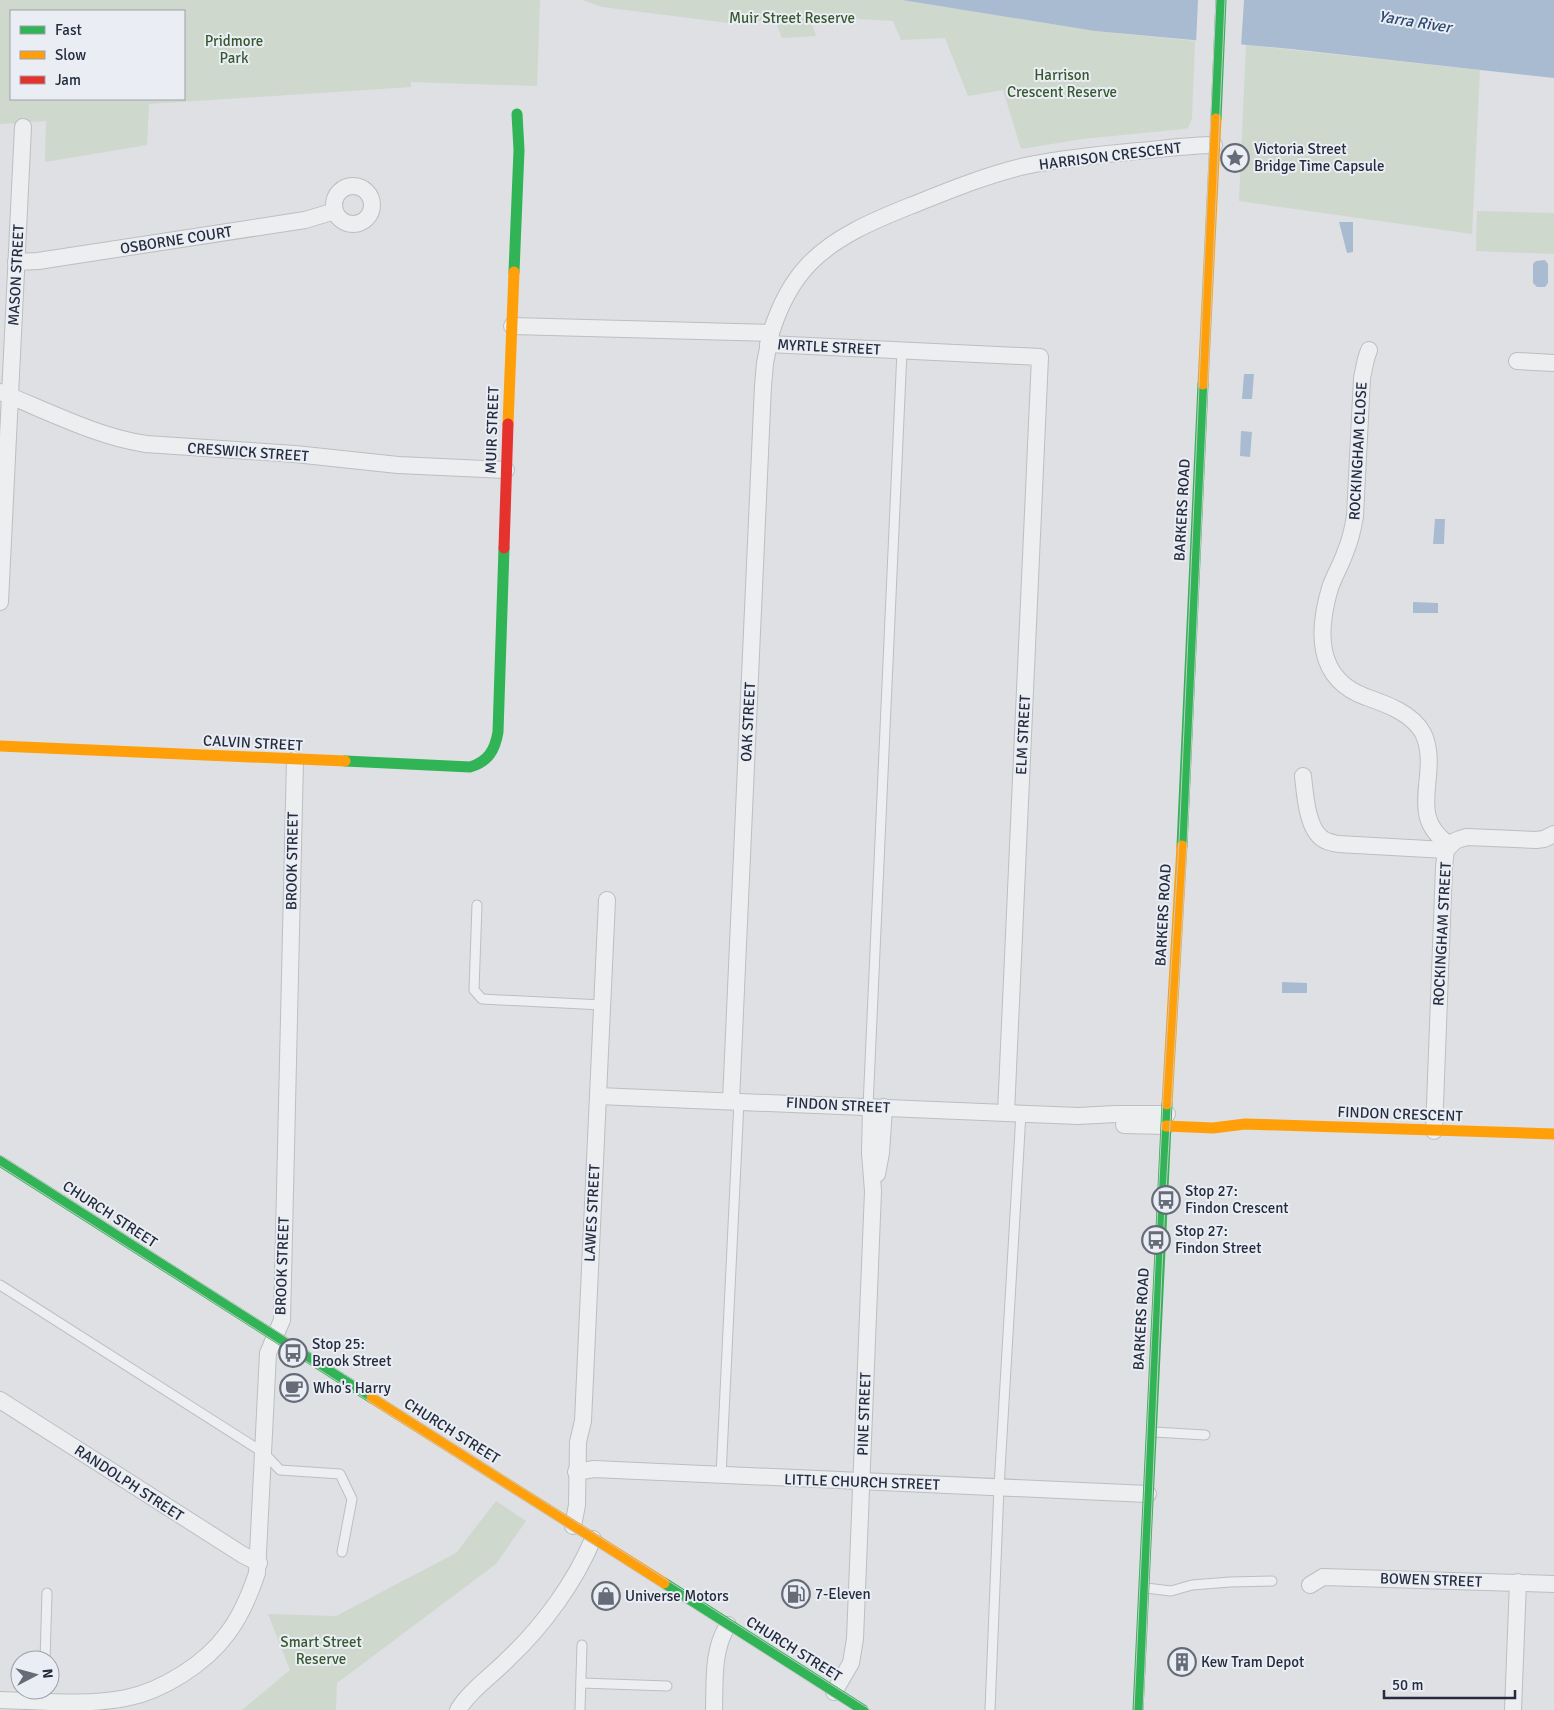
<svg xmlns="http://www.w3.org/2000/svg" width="1554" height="1710" font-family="Signika,sans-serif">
  <rect width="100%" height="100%" fill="#dee0e3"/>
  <!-- green -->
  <g fill="#ced8cd" fill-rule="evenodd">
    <path d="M 0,0 L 540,0 L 537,86 L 411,82 L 411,87 L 149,104 L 147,145 L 45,162 L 46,121 L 0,124 ZM 11,11 L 184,11 L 184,99 L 11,99 Z"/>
    <polygon points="582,0 902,0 1095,31 1195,41 1192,118 1188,128 1183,129 1082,139 1021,149 1003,90 968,96 945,38 901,40 893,21 809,16 816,36 782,38 775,20 729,23 602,7"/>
    <polygon points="1246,45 1480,70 1472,234 1239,201"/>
    <polygon points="1477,211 1554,213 1554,254 1476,251"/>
    <polygon points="496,1501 526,1521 496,1564 337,1683 336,1710 242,1710 290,1670 268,1614 336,1616 456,1553"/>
  </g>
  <!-- water -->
  <g fill="#a9bbd1">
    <polygon points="902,0 1554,0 1554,78 1291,49 1095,31"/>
    <polygon points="1339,222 1353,222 1353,252 1347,253"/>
    <polygon points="1545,260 1548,264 1548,283 1545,287 1537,287 1533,283 1533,264 1536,261"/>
    <polygon points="1244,374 1254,374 1252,399 1242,399"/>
    <polygon points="1241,431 1252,432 1250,457 1240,456"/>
    <polygon points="1435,519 1445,519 1444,544 1433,544"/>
    <polygon points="1413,602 1438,603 1438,613 1413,613"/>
    <polygon points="1282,982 1307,983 1307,993 1282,993"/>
  </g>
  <!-- pier -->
  <polygon fill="#dee0e3" points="1198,0 1244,0 1241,47 1196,44"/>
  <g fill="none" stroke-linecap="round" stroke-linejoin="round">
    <defs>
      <g id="lane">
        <polyline points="477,905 474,990 482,999 602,1005"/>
        <polyline points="868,1107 902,351"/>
        <polyline points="0,1285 264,1453 280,1470 340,1474 352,1499 342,1552"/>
        <polyline points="1154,1432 1205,1435"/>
        <polyline points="721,1476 739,1101"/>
        <polyline points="1146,1588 1171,1591 1192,1585 1230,1582 1272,1581"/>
        <polyline points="45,1660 47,1593"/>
        <polyline points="581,1683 667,1686"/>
        <polyline points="44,1701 44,1690"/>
        <polyline points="580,1710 582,1645"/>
        <polyline points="990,1710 999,1487 1021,1113"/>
      </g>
      <g id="street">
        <circle cx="353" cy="205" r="19"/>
        <polyline points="16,262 38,261 305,220 335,211"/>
        <polyline points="512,326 771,333 765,363 763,386 731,1101"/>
        <path d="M 771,333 C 779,307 790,284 809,264 C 836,236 875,220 910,206 C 948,191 986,175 1025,166 C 1063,158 1100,155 1138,151 C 1163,149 1189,145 1214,145"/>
        <polyline points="768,344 1040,357 1006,1113"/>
        <path d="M 1369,350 L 1366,359 L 1362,378 L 1355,516 C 1353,529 1350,541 1345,553 C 1341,565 1334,576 1330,588 C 1317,632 1316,679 1366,697 C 1386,704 1412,713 1423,733 C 1442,773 1404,816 1450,845"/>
        <polyline points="1517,361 1554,363"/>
        <path d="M 0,392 C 48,411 95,436 146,444 L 295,454 L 398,465 L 506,470"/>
        <polyline points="0,602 23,127"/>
        <path d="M 1303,776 C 1305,794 1307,829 1323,839 C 1327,842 1333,843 1338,844 L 1446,850"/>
        <polyline points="598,1096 1078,1116 1116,1114 1167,1114"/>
        <polyline points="1124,1125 1166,1126"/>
        <polyline points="1434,1131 1444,867 1446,850 1455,841 1460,839 1467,837 1536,840 1544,839 1554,834"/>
        <polyline points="877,1174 881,1153 884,1107"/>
        <polyline points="0,1400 243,1555 259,1563"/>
        <polyline points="576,1472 594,1469 1148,1494"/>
        <polyline points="573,1526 577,1505 578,1442 583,1421 607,900"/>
        <polyline points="1310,1585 1323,1577 1554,1584"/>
        <polyline points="834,1692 851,1663 855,1639 873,1191 870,1153 871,1107"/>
        <path d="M 0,1700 C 41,1701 85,1706 126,1698 C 162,1691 205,1664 227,1634 C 241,1616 250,1594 257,1573 L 268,1353 L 282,1320 L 295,760"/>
        <path d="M 458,1710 C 470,1690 493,1675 509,1658 C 543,1626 575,1582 593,1539"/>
        <path d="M 714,1710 C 715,1681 712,1650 728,1625"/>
        <polyline points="1513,1710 1518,1582"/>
      </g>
    </defs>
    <!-- lane casing -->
    <use href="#lane" stroke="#bcbec1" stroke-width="11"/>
    <!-- street casing -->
    <use href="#street" stroke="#bcbec1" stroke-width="18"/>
    <!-- lane -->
    <use href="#lane" stroke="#edeef0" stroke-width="9"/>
    <!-- street -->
    <use href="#street" stroke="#edeef0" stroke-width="16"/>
    <!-- fast -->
    <g stroke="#30b455" stroke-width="11">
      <polyline points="1216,119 1221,0"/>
      <polyline points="514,272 519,150 517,114"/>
      <path d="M 345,761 L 470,767 C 488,762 495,750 498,732 L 504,548"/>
      <polyline points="1182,846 1203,384"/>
      <polyline points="0,1161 372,1398"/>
      <polyline points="664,1583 863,1710"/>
      <polyline points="1138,1710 1167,1104"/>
    </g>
    <!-- slow -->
    <g stroke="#ff9f0a" stroke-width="11">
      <polyline points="1203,384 1216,119"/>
      <polyline points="508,424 514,272"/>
      <polyline points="0,746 345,761"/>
      <polyline points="1167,1104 1182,846"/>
      <polyline points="1166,1126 1213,1128 1245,1124 1554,1134"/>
      <polyline points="372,1398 664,1583"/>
    </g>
    <!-- jam -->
    <polyline stroke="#e5322d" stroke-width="11" points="504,548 508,424"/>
    <!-- tram -->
    <g stroke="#c6c8cb" stroke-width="1">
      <polyline points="0,1155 871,1710"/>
      <polyline points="0,1166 853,1710"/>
      <polyline points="1134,1710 1163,1099 1179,842 1216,0"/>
      <polyline points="1143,1710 1164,1224 1187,842 1225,0"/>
    </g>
  </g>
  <!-- icons -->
  <defs>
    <symbol id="sight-ring" viewBox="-11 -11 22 22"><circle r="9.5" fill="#eaeef4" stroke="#656b77" stroke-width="1.5"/><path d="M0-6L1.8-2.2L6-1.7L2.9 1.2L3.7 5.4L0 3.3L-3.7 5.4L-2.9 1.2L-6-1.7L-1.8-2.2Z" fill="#656b77"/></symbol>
    <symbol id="bus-ring" viewBox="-11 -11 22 22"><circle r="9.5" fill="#eaeef4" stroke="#656b77" stroke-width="1.5"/><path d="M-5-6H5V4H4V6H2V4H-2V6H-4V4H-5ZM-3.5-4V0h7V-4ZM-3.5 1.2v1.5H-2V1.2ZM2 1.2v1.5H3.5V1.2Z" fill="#656b77"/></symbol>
    <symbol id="cafe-ring" viewBox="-11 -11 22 22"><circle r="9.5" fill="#eaeef4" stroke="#656b77" stroke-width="1.5"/><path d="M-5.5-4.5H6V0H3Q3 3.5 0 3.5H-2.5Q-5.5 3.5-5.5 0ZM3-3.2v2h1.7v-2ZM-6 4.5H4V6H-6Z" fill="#656b77"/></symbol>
    <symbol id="fuel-ring" viewBox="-11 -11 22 22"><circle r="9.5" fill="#eaeef4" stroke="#656b77" stroke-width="1.5"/><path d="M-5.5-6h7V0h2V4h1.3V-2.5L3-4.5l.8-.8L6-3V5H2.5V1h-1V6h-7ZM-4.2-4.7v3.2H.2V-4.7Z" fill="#656b77"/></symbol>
    <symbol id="shop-ring" viewBox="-11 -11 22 22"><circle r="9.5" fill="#eaeef4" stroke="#656b77" stroke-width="1.5"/><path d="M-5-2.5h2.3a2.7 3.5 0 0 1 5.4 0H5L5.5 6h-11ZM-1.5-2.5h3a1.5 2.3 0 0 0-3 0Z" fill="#656b77"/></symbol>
    <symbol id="building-ring" viewBox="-11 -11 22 22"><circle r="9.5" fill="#eaeef4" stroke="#656b77" stroke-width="1.5"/><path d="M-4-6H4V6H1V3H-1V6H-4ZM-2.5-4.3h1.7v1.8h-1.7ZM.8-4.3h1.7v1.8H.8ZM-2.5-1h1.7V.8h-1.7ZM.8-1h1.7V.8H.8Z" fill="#656b77"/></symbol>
  </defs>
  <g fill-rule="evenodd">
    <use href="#sight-ring" x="1219" y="142" width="32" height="32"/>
    <use href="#bus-ring" x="1150" y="1184" width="32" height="32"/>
    <use href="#bus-ring" x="1140" y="1224" width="32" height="32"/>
    <use href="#bus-ring" x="277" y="1337" width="32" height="32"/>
    <use href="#cafe-ring" x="278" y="1372" width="32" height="32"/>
    <use href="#fuel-ring" x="780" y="1578" width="32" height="32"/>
    <use href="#shop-ring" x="590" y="1580" width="32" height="32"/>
    <use href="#building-ring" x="1166" y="1646" width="32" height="32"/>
  </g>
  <g text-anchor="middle" stroke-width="4" stroke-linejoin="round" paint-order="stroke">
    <!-- park labels -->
    <g font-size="15" fill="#375930" stroke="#eaeef4">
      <text x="792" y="23">Muir Street Reserve</text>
      <text x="234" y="46">Pridmore<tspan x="234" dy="17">Park</tspan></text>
      <text x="1062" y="80">Harrison<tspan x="1062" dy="17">Crescent Reserve</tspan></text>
      <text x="321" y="1647">Smart Street<tspan x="321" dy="17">Reserve</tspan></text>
    </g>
    <!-- poi labels -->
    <g font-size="15" fill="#242c3d" stroke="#eaeef4" text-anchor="start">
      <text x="1254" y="154">Victoria Street<tspan x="1254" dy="17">Bridge Time Capsule</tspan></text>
      <text x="1185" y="1196">Stop 27:<tspan x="1185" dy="17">Findon Crescent</tspan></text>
      <text x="1175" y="1236">Stop 27:<tspan x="1175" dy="17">Findon Street</tspan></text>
      <text x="312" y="1349">Stop 25:<tspan x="312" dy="17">Brook Street</tspan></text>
      <text x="313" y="1393">Who's Harry</text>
      <text x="815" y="1599">7-Eleven</text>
      <text x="625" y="1601">Universe Motors</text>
      <text x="1201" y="1667">Kew Tram Depot</text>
    </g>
    <!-- street labels -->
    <g font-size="15" fill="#242c3d" stroke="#eaeef4">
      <text transform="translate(1110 156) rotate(-7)" y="5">HARRISON CRESCENT</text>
      <text transform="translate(176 240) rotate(-9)" y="5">OSBORNE COURT</text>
      <text transform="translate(16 275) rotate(-87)" y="5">MASON STREET</text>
      <text transform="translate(829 347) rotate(3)" y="5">MYRTLE STREET</text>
      <text transform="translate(492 430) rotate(-88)" y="5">MUIR STREET</text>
      <text transform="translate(1358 451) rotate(-87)" y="5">ROCKINGHAM CLOSE</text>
      <text transform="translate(248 452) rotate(4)" y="5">CRESWICK STREET</text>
      <text transform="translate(1182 510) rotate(-87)" y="5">BARKERS ROAD</text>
      <text transform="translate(748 722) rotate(-87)" y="5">OAK STREET</text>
      <text transform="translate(1023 735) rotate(-87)" y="5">ELM STREET</text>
      <text transform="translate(253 743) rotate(3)" y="5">CALVIN STREET</text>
      <text transform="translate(292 861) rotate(-89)" y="5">BROOK STREET</text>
      <text transform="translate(1163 915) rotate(-87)" y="5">BARKERS ROAD</text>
      <text transform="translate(1442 934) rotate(-87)" y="5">ROCKINGHAM STREET</text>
      <text transform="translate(838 1105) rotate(3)" y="5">FINDON STREET</text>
      <text transform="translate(1400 1114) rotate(2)" y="5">FINDON CRESCENT</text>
      <text transform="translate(592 1213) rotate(-87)" y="5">LAWES STREET</text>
      <text transform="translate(110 1214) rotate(33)" y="5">CHURCH STREET</text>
      <text transform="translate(282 1266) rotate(-88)" y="5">BROOK STREET</text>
      <text transform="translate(1141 1319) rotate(-87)" y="5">BARKERS ROAD</text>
      <text transform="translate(864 1414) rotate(-88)" y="5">PINE STREET</text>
      <text transform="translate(452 1431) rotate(32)" y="5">CHURCH STREET</text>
      <text transform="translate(862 1482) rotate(2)" y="5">LITTLE CHURCH STREET</text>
      <text transform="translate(129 1483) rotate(33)" y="5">RANDOLPH STREET</text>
      <text transform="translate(1431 1580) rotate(2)" y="5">BOWEN STREET</text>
      <text transform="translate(794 1649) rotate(32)" y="5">CHURCH STREET</text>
    </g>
    <!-- water labels -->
    <g font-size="16" font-style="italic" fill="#2c4973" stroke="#eaeef4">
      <text transform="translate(1415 21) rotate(9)" y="6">Yarra River</text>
    </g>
  </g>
  <!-- legend -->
  <rect x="10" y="10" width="175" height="90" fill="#eaeef4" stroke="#9ba0ab"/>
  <rect x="20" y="26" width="25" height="8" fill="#30b455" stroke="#9ba0ab"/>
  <text x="55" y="35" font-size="15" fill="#242c3d">Fast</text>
  <rect x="20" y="51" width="25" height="8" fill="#ff9f0a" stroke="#9ba0ab"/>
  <text x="55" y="60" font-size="15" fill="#242c3d">Slow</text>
  <rect x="20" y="76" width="25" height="8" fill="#e5322d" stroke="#9ba0ab"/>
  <text x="55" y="85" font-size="15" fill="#242c3d">Jam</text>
  <!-- north arrow -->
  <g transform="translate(35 1675) rotate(84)"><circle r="24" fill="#eaeef4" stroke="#9ba0ab"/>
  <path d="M0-4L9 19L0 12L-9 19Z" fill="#656b77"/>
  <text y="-8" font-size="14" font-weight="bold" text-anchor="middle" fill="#242c3d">N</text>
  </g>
  <!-- scale -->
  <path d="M1384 1690v8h131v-8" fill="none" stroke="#242c3d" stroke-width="2.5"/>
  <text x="1392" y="1690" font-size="15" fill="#242c3d" stroke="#eaeef4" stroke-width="4" paint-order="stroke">50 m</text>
</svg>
